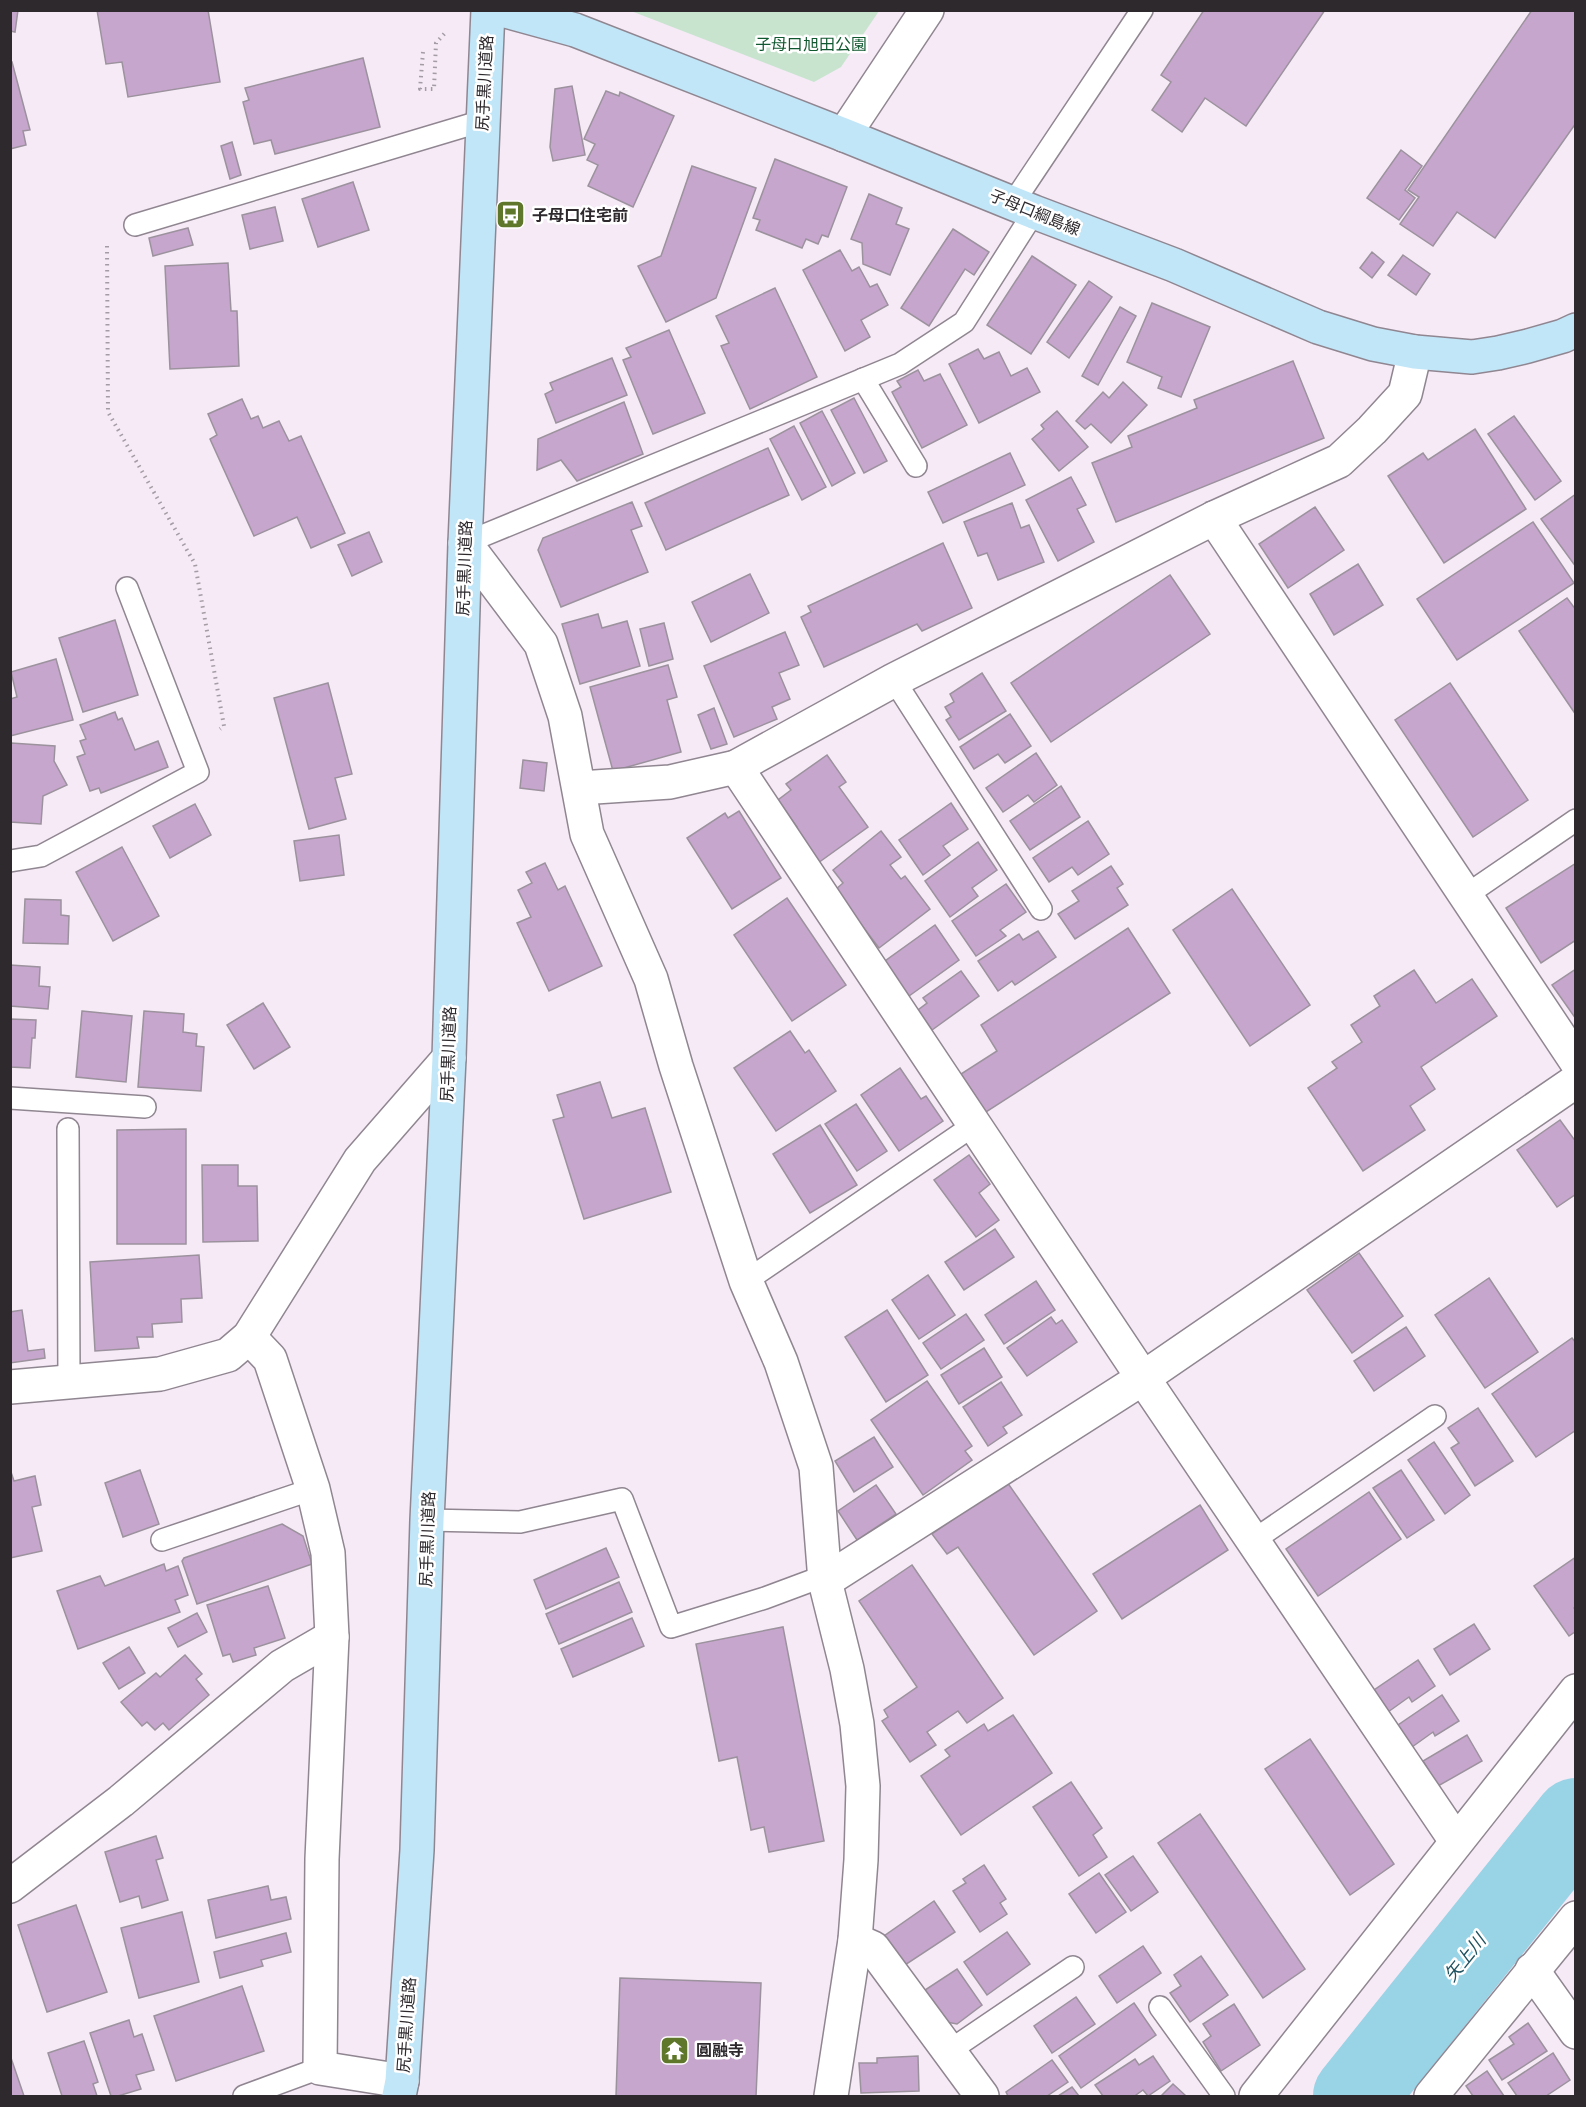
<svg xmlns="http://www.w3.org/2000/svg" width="1586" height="2107" font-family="'Exo 2','Noto Sans JP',sans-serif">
  <rect width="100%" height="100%" fill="#f5eaf6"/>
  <!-- green -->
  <polygon fill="#c8e4cf" points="631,11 879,11 841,67 814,82"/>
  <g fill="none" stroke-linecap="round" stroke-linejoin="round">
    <!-- river -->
    <polyline stroke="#98d3e6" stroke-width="84" points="1355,2096 1576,1820"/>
  </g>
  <!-- building -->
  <g fill="#c7a6cd" stroke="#9c929e" stroke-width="1.5">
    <polygon points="10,10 18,10 15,32 10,31"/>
    <polygon points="97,10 208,10 220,82 128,97 122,62 106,64"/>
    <polygon points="1204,10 1325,10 1246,126 1205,98 1182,132 1152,110 1171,82 1161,75"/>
    <polygon points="1532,10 1576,10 1576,123 1495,238 1457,212 1433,246 1400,224 1419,197 1408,190"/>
    <polygon points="363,58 380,127 275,154 271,140 254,144 243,102 249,100 245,88"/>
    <polygon points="12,62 30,130 23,131 26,145 10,149 10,63"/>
    <polygon points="572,86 585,155 553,161 550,147 555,89"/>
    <polygon points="606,91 619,96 620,92 674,116 633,207 588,186 598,165 587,160 595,144 584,139"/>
    <polygon points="232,142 241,175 230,179 221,146"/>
    <polygon points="1401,150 1422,166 1405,190 1415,198 1399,220 1367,198"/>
    <polygon points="775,159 847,187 828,237 822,235 818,244 806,239 802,248 756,230 760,220 753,218"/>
    <polygon points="692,166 756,188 716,298 666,322 638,266 661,256"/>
    <polygon points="353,182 369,230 318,247 302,199"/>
    <polygon points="869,194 902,208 896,224 909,229 890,275 863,264 862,243 851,239"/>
    <polygon points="275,207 283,241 250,249 242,215"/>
    <polygon points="188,228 193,245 153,256 149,238"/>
    <polygon points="953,229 989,252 974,275 965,269 929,326 901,308"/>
    <polygon points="840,250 852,271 859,267 870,287 877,284 888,305 861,320 870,337 845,351 803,270"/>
    <polygon points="1372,252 1384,262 1372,278 1360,268"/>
    <polygon points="1403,255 1430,274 1416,295 1388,275"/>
    <polygon points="1032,256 1076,285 1031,354 987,325"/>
    <polygon points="228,263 231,311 237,311 239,366 170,369 165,266"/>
    <polygon points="1089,281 1112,297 1069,358 1047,342"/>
    <polygon points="775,288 817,377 750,409 721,346 729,343 716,316"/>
    <polygon points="1152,303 1210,327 1181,397 1158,388 1162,377 1127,362"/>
    <polygon points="1120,307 1136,316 1098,385 1082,376"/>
    <polygon points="669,330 705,413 653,434 623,360 631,357 626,348"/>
    <polygon points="978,349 984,359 999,352 1011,376 1027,368 1040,392 979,423 949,364"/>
    <polygon points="612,358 627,395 556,423 545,394 553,390 550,383"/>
    <polygon points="1293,361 1324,438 1116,522 1092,463 1132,447 1128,436 1197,408 1194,400"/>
    <polygon points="918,370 924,381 940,374 967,425 922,448 892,392 901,387 897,381"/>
    <polygon points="1123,382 1147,405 1111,443 1091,424 1085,429 1076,421 1103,392 1109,398"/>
    <polygon points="854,398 887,461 864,473 831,410"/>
    <polygon points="242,399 251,419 258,416 263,428 279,421 289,441 301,436 345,533 311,548 297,517 254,536 210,439 217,435 208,414"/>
    <polygon points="624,402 643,454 577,481 561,460 537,470 538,439"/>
    <polygon points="822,411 855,473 832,486 800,423"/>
    <polygon points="1057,411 1088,447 1059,471 1032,439 1044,429 1041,425"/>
    <polygon points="1514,416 1561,481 1535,500 1488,434"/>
    <polygon points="794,426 826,487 802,500 770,439"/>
    <polygon points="1475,429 1526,509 1444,563 1388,476 1423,453 1428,460"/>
    <polygon points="768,448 789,495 666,550 645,503"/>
    <polygon points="1010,453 1025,485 943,523 928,492"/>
    <polygon points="1071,477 1086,505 1077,509 1094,542 1058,561 1026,500"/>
    <polygon points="1576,494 1576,567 1541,519"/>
    <polygon points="632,502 642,526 631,530 648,572 561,607 538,550 543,538"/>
    <polygon points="1012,503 1021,528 1029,525 1044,562 998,580 987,553 978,556 964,522"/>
    <polygon points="1315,507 1344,550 1288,588 1259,544"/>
    <polygon points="1533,522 1574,583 1457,660 1417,599"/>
    <polygon points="369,532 382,562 352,576 338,545"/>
    <polygon points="943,543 972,608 922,631 917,624 824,667 801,617 811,612 808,606"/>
    <polygon points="1358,564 1383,605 1334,635 1310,594"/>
    <polygon points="750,574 769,613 711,642 692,602"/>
    <polygon points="1170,575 1210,634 1051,742 1011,683"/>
    <polygon points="1567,598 1576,610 1576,715 1519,631"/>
    <polygon points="598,614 602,628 627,621 640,666 580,684 562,624"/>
    <polygon points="115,620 138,695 83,712 59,638"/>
    <polygon points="664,623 673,659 649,666 640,629"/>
    <polygon points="785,632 799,665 779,673 790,699 772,707 777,719 734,737 704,666"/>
    <polygon points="56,659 73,720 10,736 10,699 17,697 11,672"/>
    <polygon points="668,665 677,697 667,700 681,752 613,771 590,687"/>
    <polygon points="982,673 1006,711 959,740 946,720 951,717 945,707 954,702 950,694"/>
    <polygon points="328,683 352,774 335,778 346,819 309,829 274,698"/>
    <polygon points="1450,683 1528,800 1473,837 1395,720"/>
    <polygon points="714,708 727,744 711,749 698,715"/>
    <polygon points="115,712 118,720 122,718 135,750 158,741 168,767 101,793 99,788 90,791 77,757 85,754 80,741 86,739 80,725"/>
    <polygon points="1010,714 1031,746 1005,763 998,754 974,769 960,747"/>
    <polygon points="11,743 55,746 54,761 67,785 43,796 41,824 10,822"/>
    <polygon points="1036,753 1057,785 1034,802 1028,795 1003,812 986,788"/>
    <polygon points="827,755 846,782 839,787 868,827 818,863 794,829 797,827 778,800 791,790 786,784"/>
    <polygon points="523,760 547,763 544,791 520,788"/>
    <polygon points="1061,786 1080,817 1030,850 1010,821"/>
    <polygon points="951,803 968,829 943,846 950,855 923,875 899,840"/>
    <polygon points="195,804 211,835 170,858 153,826"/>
    <polygon points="739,811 781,878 732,909 687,838 725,813 728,818"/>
    <polygon points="1088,821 1109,854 1078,875 1072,867 1049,882 1033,858"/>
    <polygon points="881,831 901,857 890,865 901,879 905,876 930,909 879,948 835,890 843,883 833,870"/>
    <polygon points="339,835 344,875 300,881 294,841"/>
    <polygon points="978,842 997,870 972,888 978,896 950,917 925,881"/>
    <polygon points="122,847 159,916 113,941 76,872"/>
    <polygon points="545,863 558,890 565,886 602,966 549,991 517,923 531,917 518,890 532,883 526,872"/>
    <polygon points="1576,863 1576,940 1541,963 1506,908"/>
    <polygon points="1111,866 1123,884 1117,888 1128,905 1075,939 1058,914 1079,901 1072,891"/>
    <polygon points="1006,884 1026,912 1000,930 1006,936 976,956 952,921"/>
    <polygon points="1232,889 1310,1005 1250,1046 1173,930"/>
    <polygon points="787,898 846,985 792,1021 734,935"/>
    <polygon points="25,899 61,900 61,915 69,916 68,944 23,943"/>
    <polygon points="935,925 959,960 909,996 885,961"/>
    <polygon points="1128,928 1170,993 986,1112 961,1074 997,1051 981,1025"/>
    <polygon points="1038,931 1056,957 1015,985 1012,981 998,991 978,961 1019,934 1023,940"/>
    <polygon points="10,965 40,967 39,986 50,987 48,1009 10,1006"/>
    <polygon points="1576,969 1576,1019 1552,985"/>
    <polygon points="1414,970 1436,1003 1472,979 1497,1016 1421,1067 1435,1089 1410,1106 1425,1130 1363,1171 1308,1088 1337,1068 1332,1062 1362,1042 1351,1025 1380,1006 1374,996"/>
    <polygon points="961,971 979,996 932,1030 918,1010 927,1003 923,998"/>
    <polygon points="263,1003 290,1047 254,1069 227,1025"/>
    <polygon points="82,1011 132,1016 126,1082 76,1077"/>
    <polygon points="144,1011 184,1014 183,1032 197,1034 196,1046 204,1047 201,1091 138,1087"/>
    <polygon points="10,1019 36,1020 35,1038 32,1038 30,1068 10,1067"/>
    <polygon points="790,1031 805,1053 809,1050 836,1091 776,1131 734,1068"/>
    <polygon points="900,1068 921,1099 926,1096 943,1121 899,1151 861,1095"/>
    <polygon points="600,1082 612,1118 645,1108 671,1192 584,1219 553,1120 564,1117 557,1095"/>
    <polygon points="856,1104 887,1151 857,1171 825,1124"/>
    <polygon points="1560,1120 1576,1142 1576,1194 1557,1207 1517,1150"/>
    <polygon points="820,1125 857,1185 810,1213 773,1154"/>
    <polygon points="186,1129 186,1244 117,1244 117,1130"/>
    <polygon points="969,1155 990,1184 979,1193 999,1220 976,1237 934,1180"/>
    <polygon points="202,1165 238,1165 238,1186 257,1186 258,1241 203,1242"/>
    <polygon points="995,1229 1014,1257 964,1290 945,1262"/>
    <polygon points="1359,1253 1403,1316 1352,1353 1307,1290"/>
    <polygon points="199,1255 202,1298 181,1299 182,1322 152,1324 153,1337 137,1337 139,1348 95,1351 90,1262"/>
    <polygon points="928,1275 955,1315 919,1339 892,1300"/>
    <polygon points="1489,1278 1538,1352 1485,1388 1435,1315"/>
    <polygon points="1036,1281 1055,1310 1004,1344 985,1315"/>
    <polygon points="22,1310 28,1351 44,1349 45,1358 10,1363 10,1312"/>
    <polygon points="887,1310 928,1375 886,1402 845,1337"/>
    <polygon points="966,1314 984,1340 941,1369 923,1343"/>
    <polygon points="1051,1317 1056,1324 1062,1320 1077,1342 1027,1376 1007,1348"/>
    <polygon points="1406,1327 1425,1356 1374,1391 1354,1361"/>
    <polygon points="1572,1338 1576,1343 1576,1430 1536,1457 1492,1394"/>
    <polygon points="984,1348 1002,1377 959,1404 941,1375"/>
    <polygon points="927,1381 972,1446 965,1451 972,1460 923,1495 871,1420"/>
    <polygon points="1001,1382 1022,1415 1003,1427 1007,1433 988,1446 963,1407"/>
    <polygon points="1478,1408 1513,1461 1475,1486 1451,1448 1459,1443 1448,1428"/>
    <polygon points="874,1437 893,1467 854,1492 835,1461"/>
    <polygon points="1434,1442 1470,1495 1445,1514 1408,1460"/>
    <polygon points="10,1469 14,1481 35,1476 41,1505 32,1507 42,1551 10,1558"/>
    <polygon points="140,1470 159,1524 123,1537 105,1483"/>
    <polygon points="1401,1470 1434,1520 1407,1538 1373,1488"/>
    <polygon points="1007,1482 1097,1611 1034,1655 958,1547 947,1554 932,1534"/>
    <polygon points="876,1485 896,1514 857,1540 838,1511"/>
    <polygon points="1369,1492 1401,1539 1318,1596 1286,1549"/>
    <polygon points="1200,1505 1228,1550 1122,1619 1093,1574"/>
    <polygon points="282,1524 303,1536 312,1564 197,1604 182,1561 184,1558"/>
    <polygon points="606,1548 619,1577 546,1609 534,1580"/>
    <polygon points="1576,1557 1576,1607 1574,1608 1576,1611 1576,1631 1569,1636 1534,1586"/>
    <polygon points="164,1564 166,1571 178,1566 188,1595 175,1600 180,1612 78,1649 57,1591 100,1576 105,1586"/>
    <polygon points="912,1565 1003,1698 967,1723 958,1711 927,1732 936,1745 910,1762 882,1721 888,1717 884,1710 917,1687 859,1601"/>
    <polygon points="619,1582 632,1612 559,1644 546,1614"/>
    <polygon points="268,1586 285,1638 254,1648 256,1655 233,1662 230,1654 223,1656 207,1605"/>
    <polygon points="197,1613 207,1632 178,1647 168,1628"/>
    <polygon points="632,1618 644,1646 573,1677 561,1649"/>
    <polygon points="1474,1624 1490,1649 1450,1675 1434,1649"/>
    <polygon points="783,1627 824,1841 769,1852 764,1827 751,1830 737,1757 719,1761 696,1644"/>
    <polygon points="129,1647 145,1673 119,1689 103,1663"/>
    <polygon points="185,1655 202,1674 196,1679 209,1695 169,1730 163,1723 155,1730 147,1722 142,1726 121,1702 156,1673 160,1677"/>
    <polygon points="1418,1660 1435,1686 1412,1702 1409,1697 1388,1712 1374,1690"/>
    <polygon points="1442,1695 1459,1721 1435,1736 1433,1732 1412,1747 1398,1725"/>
    <polygon points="1013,1715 1052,1773 961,1835 921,1776 950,1756 945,1750 984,1724 988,1731"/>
    <polygon points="1467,1735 1482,1761 1438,1786 1423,1761"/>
    <polygon points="1310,1739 1394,1864 1350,1895 1265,1769"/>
    <polygon points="1071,1782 1102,1828 1093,1835 1107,1857 1079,1876 1033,1807"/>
    <polygon points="1200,1814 1305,1969 1263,1998 1158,1843"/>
    <polygon points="156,1836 163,1858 156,1860 168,1900 142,1908 139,1896 120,1902 105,1852"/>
    <polygon points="1133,1856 1158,1892 1131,1911 1105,1875"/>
    <polygon points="984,1865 1006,1899 1000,1903 1007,1914 980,1932 953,1891 966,1883 963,1879"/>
    <polygon points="1099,1873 1126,1912 1096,1933 1069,1894"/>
    <polygon points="268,1886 271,1900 286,1897 291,1919 216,1938 208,1900"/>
    <polygon points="934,1901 955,1932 905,1965 884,1936"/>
    <polygon points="76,1905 107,1992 47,2012 18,1925"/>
    <polygon points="182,1912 199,1982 139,1998 121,1928"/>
    <polygon points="1007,1932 1030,1964 987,1995 964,1962"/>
    <polygon points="286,1933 291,1952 261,1960 263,1966 220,1978 214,1952"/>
    <polygon points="1143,1946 1161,1973 1117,2003 1099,1976"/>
    <polygon points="1201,1956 1228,1995 1190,2022 1170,1993 1181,1986 1174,1975"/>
    <polygon points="957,1969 982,2005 957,2024 941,2021 922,1992"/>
    <polygon points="620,1978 761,1983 756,2096 616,2096"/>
    <polygon points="242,1986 264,2051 176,2081 154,2016"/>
    <polygon points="1076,1997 1095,2024 1052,2053 1034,2026"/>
    <polygon points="1134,2003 1156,2035 1081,2088 1059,2056"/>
    <polygon points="1234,2004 1260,2045 1221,2071 1203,2042 1211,2036 1203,2024"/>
    <polygon points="129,2020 134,2037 142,2034 154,2070 136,2075 141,2089 118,2096 111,2096 90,2033"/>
    <polygon points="1528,2023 1547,2051 1502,2080 1489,2060 1514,2044 1509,2037"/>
    <polygon points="84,2041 98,2082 93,2084 97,2096 62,2096 48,2053"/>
    <polygon points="1553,2053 1570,2080 1546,2096 1517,2096 1508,2083"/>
    <polygon points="10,2055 24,2096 10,2096"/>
    <polygon points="918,2056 919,2091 861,2093 859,2063 877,2063 877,2058"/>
    <polygon points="1153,2056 1170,2081 1148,2096 1143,2090 1136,2095 1137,2096 1103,2096 1095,2085 1135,2059 1139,2065"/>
    <polygon points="1052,2060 1068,2082 1047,2096 1008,2096 1006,2092"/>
    <polygon points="1487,2071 1504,2096 1473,2096 1466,2086"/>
    <polygon points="1173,2084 1186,2096 1161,2096"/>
    <polygon points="1072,2087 1079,2096 1058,2096"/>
  </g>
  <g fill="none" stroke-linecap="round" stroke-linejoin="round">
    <defs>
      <g id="lane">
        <polyline points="1013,203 1142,10"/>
        <polyline points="135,225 482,121"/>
        <polyline points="863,379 916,466"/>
        <polyline points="465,543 900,364 964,322 1034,212"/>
        <polyline points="894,680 1041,909"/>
        <polyline points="10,861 41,856 198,772 127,588"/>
        <polyline points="1465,896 1576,820"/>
        <polyline points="10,1098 145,1107"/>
        <polyline points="68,1129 69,1382"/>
        <polyline points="746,1281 974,1125"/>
        <polyline points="427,1520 520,1522 622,1499 671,1627 765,1598 824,1576"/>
        <polyline points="162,1540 313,1489"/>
        <polyline points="1254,1540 1435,1416"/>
        <polyline points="1160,2007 1224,2096"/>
        <polyline points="949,2051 1073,1967"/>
        <polyline points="244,2096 320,2068"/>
      </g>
      <g id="street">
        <polyline points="844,135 927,10"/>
        <polyline points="1214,518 1576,1061"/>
        <polyline points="465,543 541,644 565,716 587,834 651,979 676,1066 746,1281 781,1362 816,1467 825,1581 847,1669 857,1724 863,1786 861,1860 855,1940 831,2096"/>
        <polyline points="736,767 1143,1378 1456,1841"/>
        <polyline points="580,788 670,782 736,767 894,680 1214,518 1339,461 1372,430 1405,394 1415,352"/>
        <polyline points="249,1337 270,1359 313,1489 328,1553 332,1637 322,1859 320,2068 402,2081"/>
        <polyline points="10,1387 160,1374 228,1355 249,1337 360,1160 449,1058"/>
        <polyline points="825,1581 1143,1378 1576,1081"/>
        <polyline points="10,1886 121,1801 282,1666 332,1637"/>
        <polyline points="855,1940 873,1948 982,2096"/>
        <polyline points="1532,1970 1576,2032"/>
        <polyline points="1256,2096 1576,1691"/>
        <polyline points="1431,2096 1576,1918"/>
      </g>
      <g id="secondary">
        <polyline points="502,10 575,30 844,135 1034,212 1174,265 1318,327 1373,344 1415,352 1472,357 1498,353 1528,346 1563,336 1576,330"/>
        <polyline points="399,2096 402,2081 417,1850 427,1520 449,1058 465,543 488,10"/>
      </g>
    </defs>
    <!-- lane casing -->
    <use href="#lane" stroke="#908691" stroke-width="24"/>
    <!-- street casing -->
    <use href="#street" stroke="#908691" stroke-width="36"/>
    <!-- secondary casing -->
    <use href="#secondary" stroke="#908691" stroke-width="36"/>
    <!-- path -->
    <g stroke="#a49ca5" stroke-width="4" stroke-dasharray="1.5 4.5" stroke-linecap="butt">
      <polyline points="423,52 420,89 434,89 436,43 445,33"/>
      <polyline points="107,246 108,412 195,564 224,726 220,729"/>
    </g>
    <!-- lane -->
    <use href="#lane" stroke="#fff" stroke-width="21"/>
    <!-- street -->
    <use href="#street" stroke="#fff" stroke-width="33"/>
    <!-- secondary -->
    <use href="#secondary" stroke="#c0e6f8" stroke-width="33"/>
  </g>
  <!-- icons -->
  <defs>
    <symbol id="bus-square" viewBox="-11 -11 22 22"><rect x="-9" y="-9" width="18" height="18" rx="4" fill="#5e772a" stroke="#fff"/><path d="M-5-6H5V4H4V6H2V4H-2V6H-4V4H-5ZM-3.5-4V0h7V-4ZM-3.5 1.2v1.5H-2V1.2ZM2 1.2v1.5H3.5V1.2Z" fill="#fff"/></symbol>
    <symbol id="temple-square" viewBox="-11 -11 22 22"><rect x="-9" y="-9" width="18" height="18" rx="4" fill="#5e772a" stroke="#fff"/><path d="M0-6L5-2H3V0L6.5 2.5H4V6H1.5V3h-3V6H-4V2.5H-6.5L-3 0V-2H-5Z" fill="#fff"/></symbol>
  </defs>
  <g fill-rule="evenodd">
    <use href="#bus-square" x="494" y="198" width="33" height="33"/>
    <use href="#temple-square" x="658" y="2034" width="33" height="33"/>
  </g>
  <g text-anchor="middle" stroke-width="5" stroke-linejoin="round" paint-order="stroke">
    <!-- park labels -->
    <g font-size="16" fill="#10582f" stroke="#fff">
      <text x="811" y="50">子母口旭田公園</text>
    </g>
    <!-- street labels -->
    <g font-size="16" fill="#2d292d" stroke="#fff">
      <text transform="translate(484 83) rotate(-87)" y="6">尻手黒川道路</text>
      <text transform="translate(1035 212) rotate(22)" y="6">子母口綱島線</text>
      <text transform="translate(464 568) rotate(-88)" y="6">尻手黒川道路</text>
      <text transform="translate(448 1054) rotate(-88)" y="6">尻手黒川道路</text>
      <text transform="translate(427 1539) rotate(-88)" y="6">尻手黒川道路</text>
      <text transform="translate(406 2025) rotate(-86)" y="6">尻手黒川道路</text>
    </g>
    <!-- poi labels -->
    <g font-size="16" font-weight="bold" fill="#2d292d" stroke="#fff" text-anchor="start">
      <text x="532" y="221">子母口住宅前</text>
      <text x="696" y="2056">圓融寺</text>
    </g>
    <!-- water labels -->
    <g font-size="18" font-style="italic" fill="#215260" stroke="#fff">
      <text transform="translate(1465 1958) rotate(-51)" y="6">矢上川</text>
    </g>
  </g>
  <!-- border -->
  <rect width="1586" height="2107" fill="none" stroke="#2d292d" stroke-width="24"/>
</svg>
